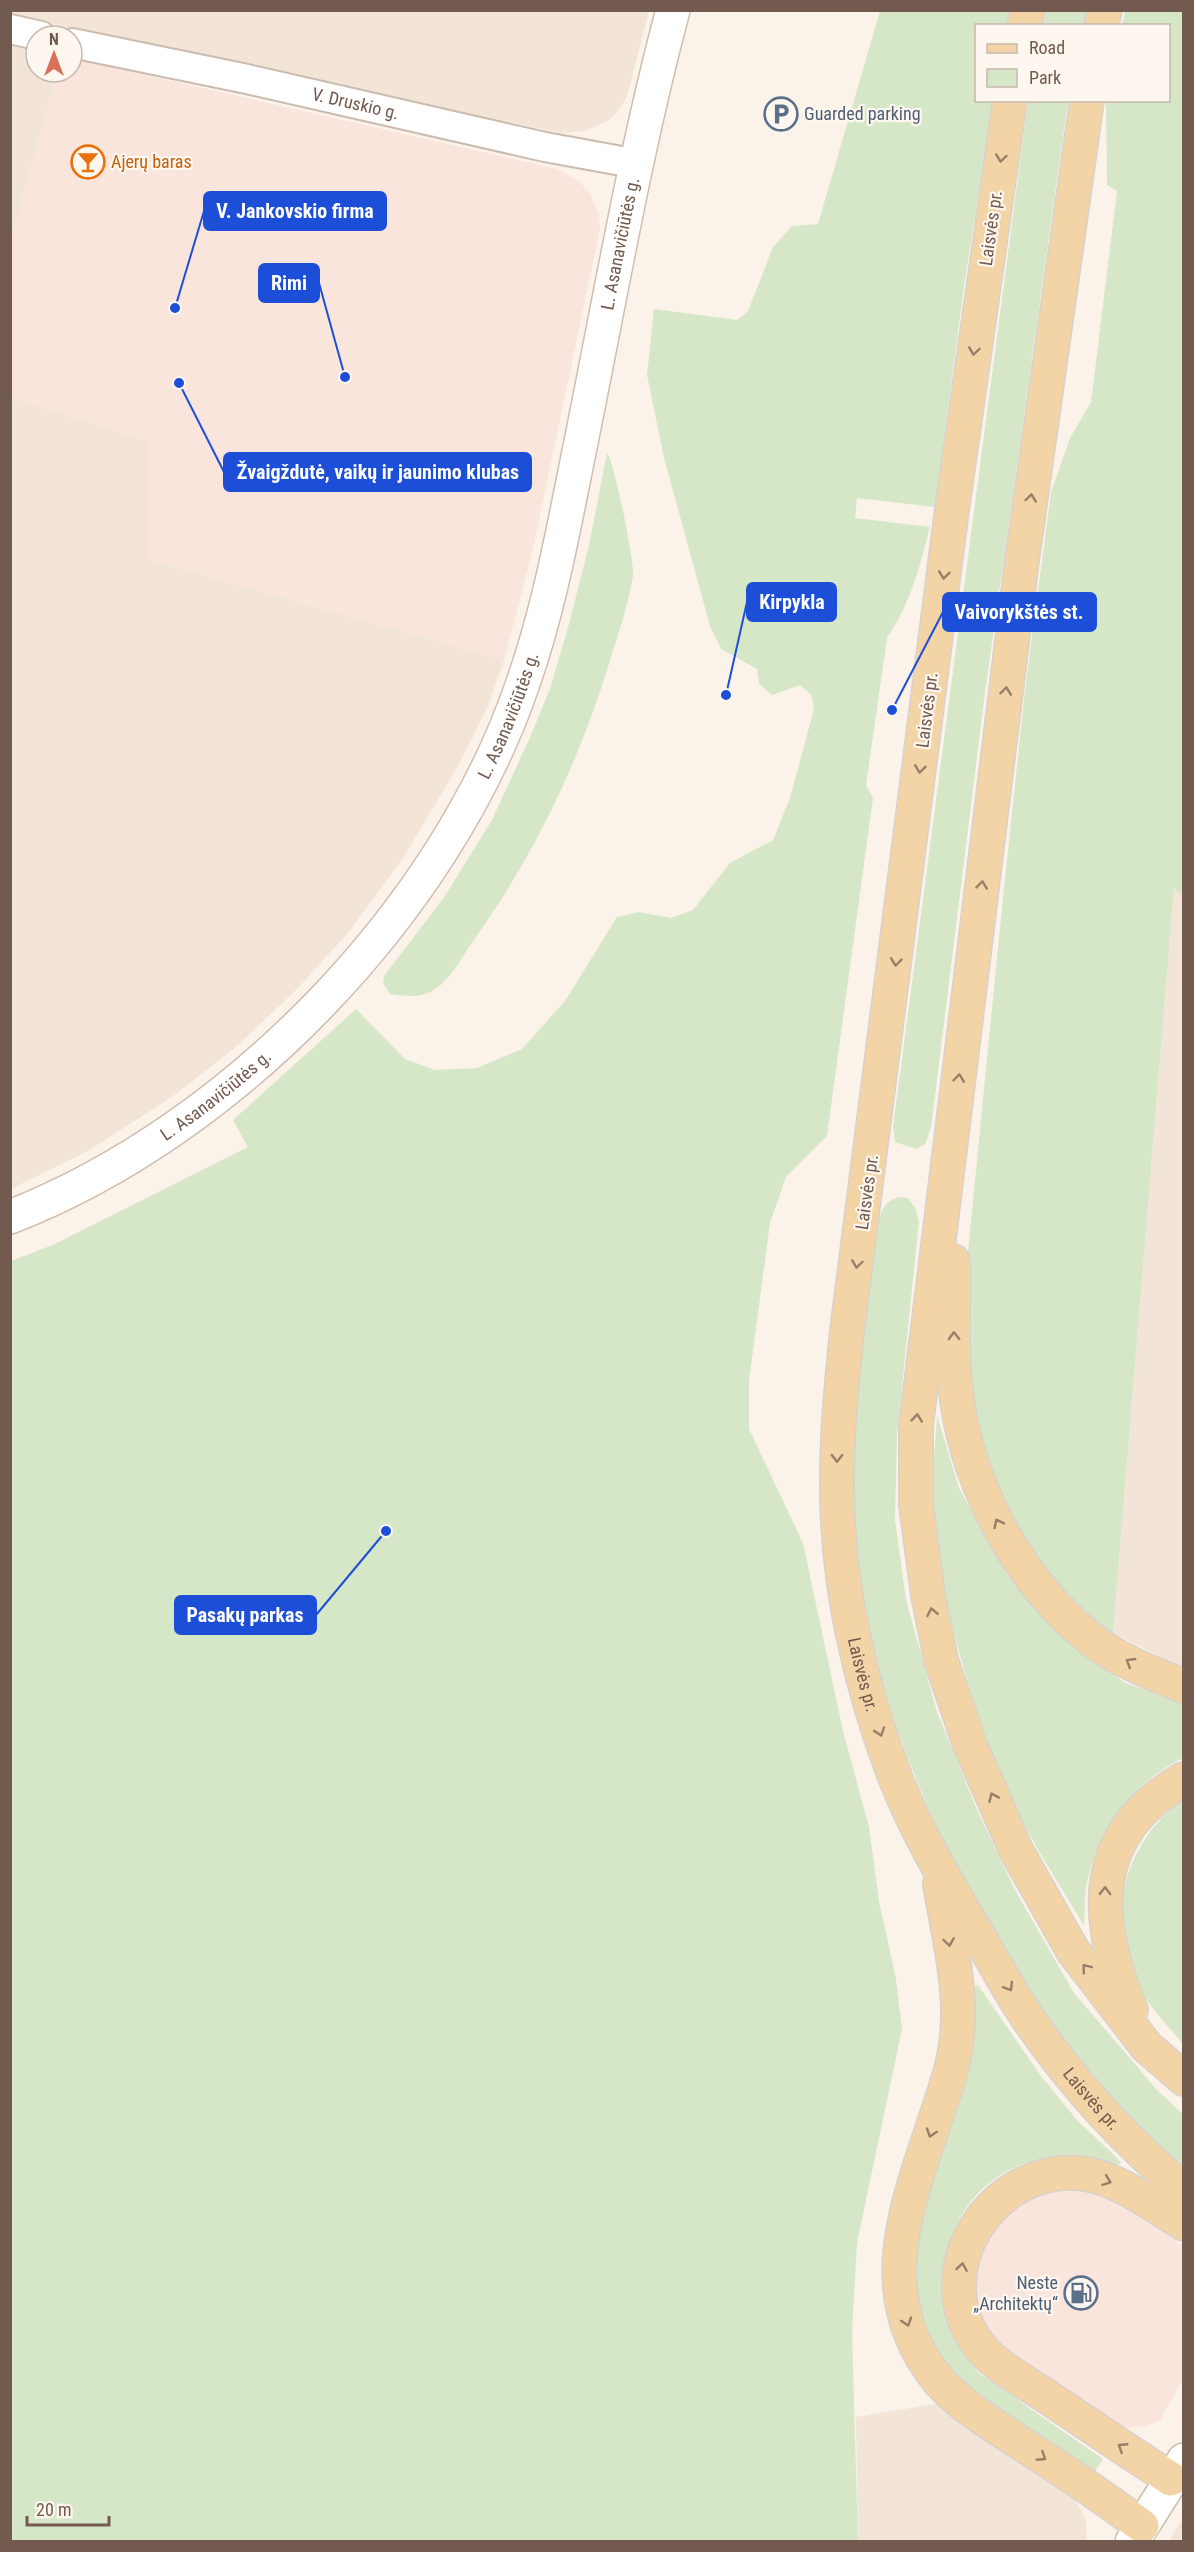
<svg xmlns="http://www.w3.org/2000/svg" width="1194" height="2552" font-family="'Roboto Condensed',sans-serif">
  <rect width="100%" height="100%" fill="#fbf3e9"/>
  <!-- residential -->
  <g fill="#f2e5d8">
    <polygon points="10,11 649,11 627,97 616,114 606,122 584,131 561,133 11,15"/>
    <polygon points="11,45 36,50 36,72 58,72 11,239"/>
    <polygon points="11,397 148,441 148,559 504,660 489,704 457,768 402,860 348,933 296,990 237,1046 176,1094 90,1150 11,1189"/>
    <polygon points="1174,887 1184,898 1183,1668 1113,1633"/>
    <polygon points="941,2403 1074,2498 1086,2519 1087,2541 858,2541 856,2417"/>
    <polygon points="1183,2518 1183,2541 1169,2541"/>
  </g>
  <!-- commercial -->
  <g fill="#fae5dd">
    <polygon points="72,58 557,169 579,181 590,193 599,215 600,229 532,553 504,660 148,559 148,441 11,397 11,239 58,72 72,72"/>
    <polygon points="1079,2187 1098,2193 1123,2207 1183,2246 1183,2380 1160,2420 1147,2426 1126,2427 1119,2430 994,2342 980,2316 973,2267 996,2219 1033,2193"/>
  </g>
  <!-- green -->
  <g fill="#d6e7c8">
    <path d="M 880,11 L 1010,11 L 1007,25 L 976,26 L 976,100 L 993,101 L 964,287 L 935,507 L 857,498 L 855,518 L 930,527 C 920,567 910,604 887,638 L 866,785 L 873,798 L 827,1136 L 786,1177 L 770,1223 L 749,1381 L 749,1429 L 803,1543 L 843,1731 L 869,1827 L 879,1901 L 896,1979 L 902,2029 L 857,2243 L 852,2331 L 858,2541 L 11,2542 L 11,1261 L 55,1244 L 248,1147 L 233,1120 L 356,1009 L 405,1059 L 435,1070 L 477,1068 L 522,1049 L 565,1001 L 617,917 L 639,912 L 671,918 L 693,910 L 730,863 L 773,840 L 790,798 L 814,709 L 812,696 L 800,685 L 772,695 L 759,684 L 757,669 L 721,649 L 710,626 L 664,458 L 647,375 L 654,309 L 737,320 L 748,311 L 773,247 L 792,226 L 818,224 Z"/>
    <polygon points="1046,11 1089,11 1085,25 1043,26"/>
    <polygon points="1125,11 1183,11 1184,898 1174,888 1113,1633 1087,1614 1058,1588 1028,1549 983,1466 964,1335 968,1251 1004,888 1025,690 1051,492 1070,438 1091,402 1117,191 1107,185 1106,101 1168,100 1168,26 1122,25"/>
    <polygon points="1028,101 1068,101 985,693 931,1128 925,1144 916,1149 895,1142 893,1127"/>
    <path d="M 607,453 C 614,460 635,564 633,576 C 628,606 618,635 609,664 C 577,767 534,856 471,944 C 461,959 448,984 430,992 C 417,998 404,996 390,994 L 383,983 L 384,976 L 445,896 L 492,820 L 531,735 L 550,689 L 569,624 L 589,545 Z"/>
    <path d="M 900,1197 L 908,1198 L 916,1209 L 919,1221 L 897,1435 L 895,1520 L 906,1600 L 937,1712 L 978,1812 L 1016,1892 L 1074,1993 L 1158,2091 L 1183,2114 L 1183,2173 C 1150,2143 1122,2111 1093,2077 C 1069,2050 1043,2022 1023,1992 C 1008,1970 997,1945 984,1922 C 915,1795 853,1639 852,1493 C 851,1401 866,1311 879,1220 C 883,1206 886,1201 900,1197 Z"/>
    <path d="M 937,1415 L 959,1488 L 1007,1575 L 1068,1640 L 1125,1683 L 1183,1702 L 1183,1758 C 1137,1780 1101,1825 1089,1874 C 1084,1891 1085,1909 1084,1926 C 1063,1889 1038,1853 1020,1816 C 972,1715 936,1595 933,1483 C 933,1461 936,1438 937,1415 Z"/>
    <path d="M 1183,1799 L 1183,2044 C 1170,2028 1154,2012 1143,1994 C 1103,1924 1120,1847 1183,1799 Z"/>
    <path d="M 978,1985 L 1041,2076 L 1077,2120 L 1121,2162 L 1118,2165 C 979,2120 893,2264 979,2373 L 1103,2459 L 1094,2473 L 959,2380 C 871,2281 940,2175 968,2069 C 975,2043 975,2013 975,1986 Z"/>
  </g>
  <g fill="none" stroke-linecap="round" stroke-linejoin="round">
    <defs>
      <g id="minor">
        <polyline points="10,29 41,36"/>
        <path id="s1" d="M 72,43 L 247,79 L 545,147 L 638,164"/>
      </g>
      <polyline id="tertiary" points="1132,2542 1184,2460"/>
      <g id="secondary">
        <path id="s2" d="M 10,1217 C 233,1130 444,912 522,686 C 549,610 563,531 579,452 C 609,305 634,156 673,10"/>
      </g>
      <g id="primary">
        <polyline points="1024,26 1028,10"/>
        <polyline points="1101,26 1105,10"/>
        <path id="s3" d="M 1010,100 L 951,517 L 847,1331 C 842,1381 837,1430 837,1480 C 836,1582 860,1687 897,1782 C 920,1839 952,1891 983,1944 C 997,1967 1010,1992 1025,2014 C 1069,2079 1124,2140 1184,2190"/>
        <polyline points="1087,100 1022,560 947,1173 916,1425 916,1505 928,1595 941,1660 970,1745 1016,1850 1073,1951 1147,2047 1184,2079"/>
        <path d="M 953,1261 C 954,1302 951,1344 955,1384 C 964,1478 1014,1575 1087,1636 C 1115,1659 1151,1673 1184,1686"/>
        <path d="M 940,1884 C 948,1933 962,1986 957,2036 C 955,2062 946,2087 938,2111 C 908,2203 868,2295 939,2381 C 962,2407 994,2425 1022,2444 C 1063,2470 1103,2497 1142,2526"/>
        <path d="M 1131,2010 C 1093,1919 1088,1833 1184,1779"/>
        <path d="M 1171,2479 C 1129,2452 1088,2424 1046,2396 C 1024,2381 994,2366 978,2344 C 925,2271 990,2167 1078,2173 C 1116,2176 1152,2205 1184,2224"/>
      </g>
    </defs>
    <!-- minor casing -->
    <use href="#minor" stroke="#ccbbaf" stroke-width="32"/>
    <!-- tertiary casing -->
    <use href="#tertiary" stroke="#ccbbaf" stroke-width="36"/>
    <!-- secondary casing -->
    <use href="#secondary" stroke="#d0bdb0" stroke-width="36"/>
    <!-- primary casing -->
    <use href="#primary" stroke="#d8d1ce" stroke-width="36"/>
    <!-- minor -->
    <use href="#minor" stroke="#fff" stroke-width="28"/>
    <!-- tertiary -->
    <use href="#tertiary" stroke="#fff" stroke-width="33"/>
    <!-- secondary -->
    <use href="#secondary" stroke="#fff" stroke-width="33"/>
    <!-- primary -->
    <use href="#primary" stroke="#f3d4a7" stroke-width="33"/>
  </g>
  <!-- one-way arrows -->
  <defs><path id="oneway-chevron" d="M-2-3.5L2.5 0L-2 3.5" fill="none" stroke-width="1.6" stroke-linecap="round" stroke-linejoin="round" transform="scale(1.5)"/></defs>
  <g stroke="#997f69">
    <use href="#oneway-chevron" transform="translate(1001 158) rotate(98)"/>
    <use href="#oneway-chevron" transform="translate(974 351) rotate(98)"/>
    <use href="#oneway-chevron" transform="translate(1031 498) rotate(-82)"/>
    <use href="#oneway-chevron" transform="translate(944 575) rotate(97)"/>
    <use href="#oneway-chevron" transform="translate(1006 691) rotate(-83)"/>
    <use href="#oneway-chevron" transform="translate(920 769) rotate(97)"/>
    <use href="#oneway-chevron" transform="translate(982 885) rotate(-83)"/>
    <use href="#oneway-chevron" transform="translate(896 962) rotate(97)"/>
    <use href="#oneway-chevron" transform="translate(959 1078) rotate(-83)"/>
    <use href="#oneway-chevron" transform="translate(857 1264) rotate(98)"/>
    <use href="#oneway-chevron" transform="translate(954 1336) rotate(-91)"/>
    <use href="#oneway-chevron" transform="translate(917 1418) rotate(-84)"/>
    <use href="#oneway-chevron" transform="translate(837 1458) rotate(91)"/>
    <use href="#oneway-chevron" transform="translate(998 1523) rotate(-116)"/>
    <use href="#oneway-chevron" transform="translate(932 1612) rotate(-101)"/>
    <use href="#oneway-chevron" transform="translate(1130 1662) rotate(-149)"/>
    <use href="#oneway-chevron" transform="translate(880 1732) rotate(71)"/>
    <use href="#oneway-chevron" transform="translate(993 1797) rotate(-114)"/>
    <use href="#oneway-chevron" transform="translate(1105 1891) rotate(-89)"/>
    <use href="#oneway-chevron" transform="translate(949 1942) rotate(81)"/>
    <use href="#oneway-chevron" transform="translate(1086 1968) rotate(-128)"/>
    <use href="#oneway-chevron" transform="translate(1009 1987) rotate(59)"/>
    <use href="#oneway-chevron" transform="translate(931 2133) rotate(108)"/>
    <use href="#oneway-chevron" transform="translate(1107 2181) rotate(21)"/>
    <use href="#oneway-chevron" transform="translate(962 2267) rotate(-81)"/>
    <use href="#oneway-chevron" transform="translate(907 2322) rotate(72)"/>
    <use href="#oneway-chevron" transform="translate(1122 2447) rotate(-147)"/>
    <use href="#oneway-chevron" transform="translate(1042 2457) rotate(33)"/>
  </g>
  <!-- icons -->
  <defs>
    <symbol id="parking-ring" viewBox="-11 -11 22 22"><circle r="9.5" fill="#fdf7ef" stroke="#5c6f8a" stroke-width="1.5"/><path d="M-3.5-5.5H1a3.5 3.5 0 0 1 0 7H-1V5.5H-3.5ZM-1-3.4V-.6H.8a1.4 1.4 0 0 0 0-2.8Z" fill="#5c6f8a"/></symbol>
    <symbol id="bar-ring" viewBox="-11 -11 22 22"><circle r="9.5" fill="#fdf7ef" stroke="#e8710a" stroke-width="1.5"/><path d="M-6-5H6L.8 .8V4.5H3.5V6h-7V4.5H-.8V.8Z" fill="#e8710a"/></symbol>
    <symbol id="fuel-ring" viewBox="-11 -11 22 22"><circle r="9.5" fill="#fdf7ef" stroke="#5c6f8a" stroke-width="1.5"/><path d="M-5.5-6h7V0h2V4h1.3V-2.5L3-4.5l.8-.8L6-3V5H2.5V1h-1V6h-7ZM-4.2-4.7v3.2H.2V-4.7Z" fill="#5c6f8a"/></symbol>
  </defs>
  <g fill-rule="evenodd">
    <use href="#parking-ring" x="762" y="95" width="38" height="38"/>
    <use href="#bar-ring" x="69" y="143" width="38" height="38"/>
    <use href="#fuel-ring" x="1062" y="2274" width="38" height="38"/>
  </g>
  <g text-anchor="middle" stroke-width="4.5" stroke-linejoin="round" paint-order="stroke">
    <!-- street labels -->
    <g font-size="18" fill="#735a4f" stroke="#fdf7ef">
      <text dy="6" stroke="none"><textPath href="#s1" startOffset="290">V. Druskio g.</textPath></text>
      <text transform="translate(991 228) rotate(-82)" y="6">Laisvės pr.</text>
      <text dy="6" stroke="none"><textPath href="#s2" startOffset="1212">L. Asanavičiūtės g.</textPath></text>
      <text transform="translate(927 710) rotate(-83)" y="6">Laisvės pr.</text>
      <text dy="6" stroke="none"><textPath href="#s2" startOffset="726">L. Asanavičiūtės g.</textPath></text>
      <text dy="6" stroke="none"><textPath href="#s2" startOffset="240">L. Asanavičiūtės g.</textPath></text>
      <text transform="translate(867 1192) rotate(-82)" y="6">Laisvės pr.</text>
      <text dy="6" stroke="none"><textPath href="#s3" startOffset="1588">Laisvės pr.</textPath></text>
      <text dy="6" stroke="none"><textPath href="#s3" startOffset="2074">Laisvės pr.</textPath></text>
    </g>
    <!-- service labels -->
    <g font-size="18" fill="#4e5e75" stroke="#fdf7ef" text-anchor="start">
      <text x="804" y="120">Guarded parking</text>
      <text x="1058" y="2289" text-anchor="end">Neste<tspan x="1058" dy="21">„Architektų“</tspan></text>
    </g>
    <!-- food labels -->
    <g font-size="18" fill="#c56008" stroke="#fdf7ef" text-anchor="start">
      <text x="111" y="168">Ajerų baras</text>
    </g>
  </g>
  <!-- callouts -->
  <path fill="none" stroke="#1d4ed8" stroke-width="2" d="M175 308L204 211M345 377L319 283M179 383L224 472M726 695L747 602M892 710L943 612M386 1531L316 1615"/>
  <g fill="#1d4ed8" stroke="#fdf7ef" stroke-width="2">
    <circle cx="175" cy="308" r="6"/>
    <circle cx="345" cy="377" r="6"/>
    <circle cx="179" cy="383" r="6"/>
    <circle cx="726" cy="695" r="6"/>
    <circle cx="892" cy="710" r="6"/>
    <circle cx="386" cy="1531" r="6"/>
  </g>
  <g fill="#1d4ed8" stroke="#1d4ed8" stroke-width="2">
    <rect x="204" y="192" width="182" height="38" rx="6"/>
    <rect x="259" y="264" width="60" height="38" rx="6"/>
    <rect x="224" y="453" width="307" height="38" rx="6"/>
    <rect x="747" y="583" width="89" height="38" rx="6"/>
    <rect x="943" y="593" width="153" height="38" rx="6"/>
    <rect x="175" y="1596" width="141" height="38" rx="6"/>
  </g>
  <g font-size="20" text-anchor="middle" font-weight="bold" fill="#fff">
    <text x="295" y="218">V. Jankovskio firma</text>
    <text x="289" y="290">Rimi</text>
    <text x="378" y="479">Žvaigždutė, vaikų ir jaunimo klubas</text>
    <text x="792" y="609">Kirpykla</text>
    <text x="1019" y="619">Vaivorykštės st.</text>
    <text x="245" y="1622">Pasakų parkas</text>
  </g>
  <!-- border -->
  <rect width="1194" height="2552" fill="none" stroke="#735a4f" stroke-width="24"/>
  <!-- legend -->
  <rect x="975" y="24" width="195" height="78" fill="#fdf7ef" stroke="#c6b8af" stroke-width="1.5"/>
  <rect x="987" y="44" width="30" height="9" fill="#f3d4a7" stroke="#c6b8af" stroke-width="1.5"/>
  <text x="1029" y="54" font-size="18" fill="#735a4f">Road</text>
  <rect x="987" y="69" width="30" height="18" fill="#d6e7c8" stroke="#c6b8af" stroke-width="1.5"/>
  <text x="1029" y="84" font-size="18" fill="#735a4f">Park</text>
  <!-- north arrow -->
  <g transform="translate(54 54)"><circle r="28" fill="#fdf7ef" stroke="#c6b8af" stroke-width="1.5"/>
  <path d="M0-4.5L10 22L0 15L-10 22Z" fill="#d97159"/>
  <text y="-9" font-size="16" font-weight="bold" text-anchor="middle" fill="#735a4f">N</text>
  </g>
  <!-- scale -->
  <path d="M27 2516v9h82v-9" fill="none" stroke="#735a4f" stroke-width="3"/>
  <text x="36" y="2516" font-size="18" fill="#735a4f" stroke="#fdf7ef" stroke-width="4.5" paint-order="stroke">20 m</text>
</svg>
